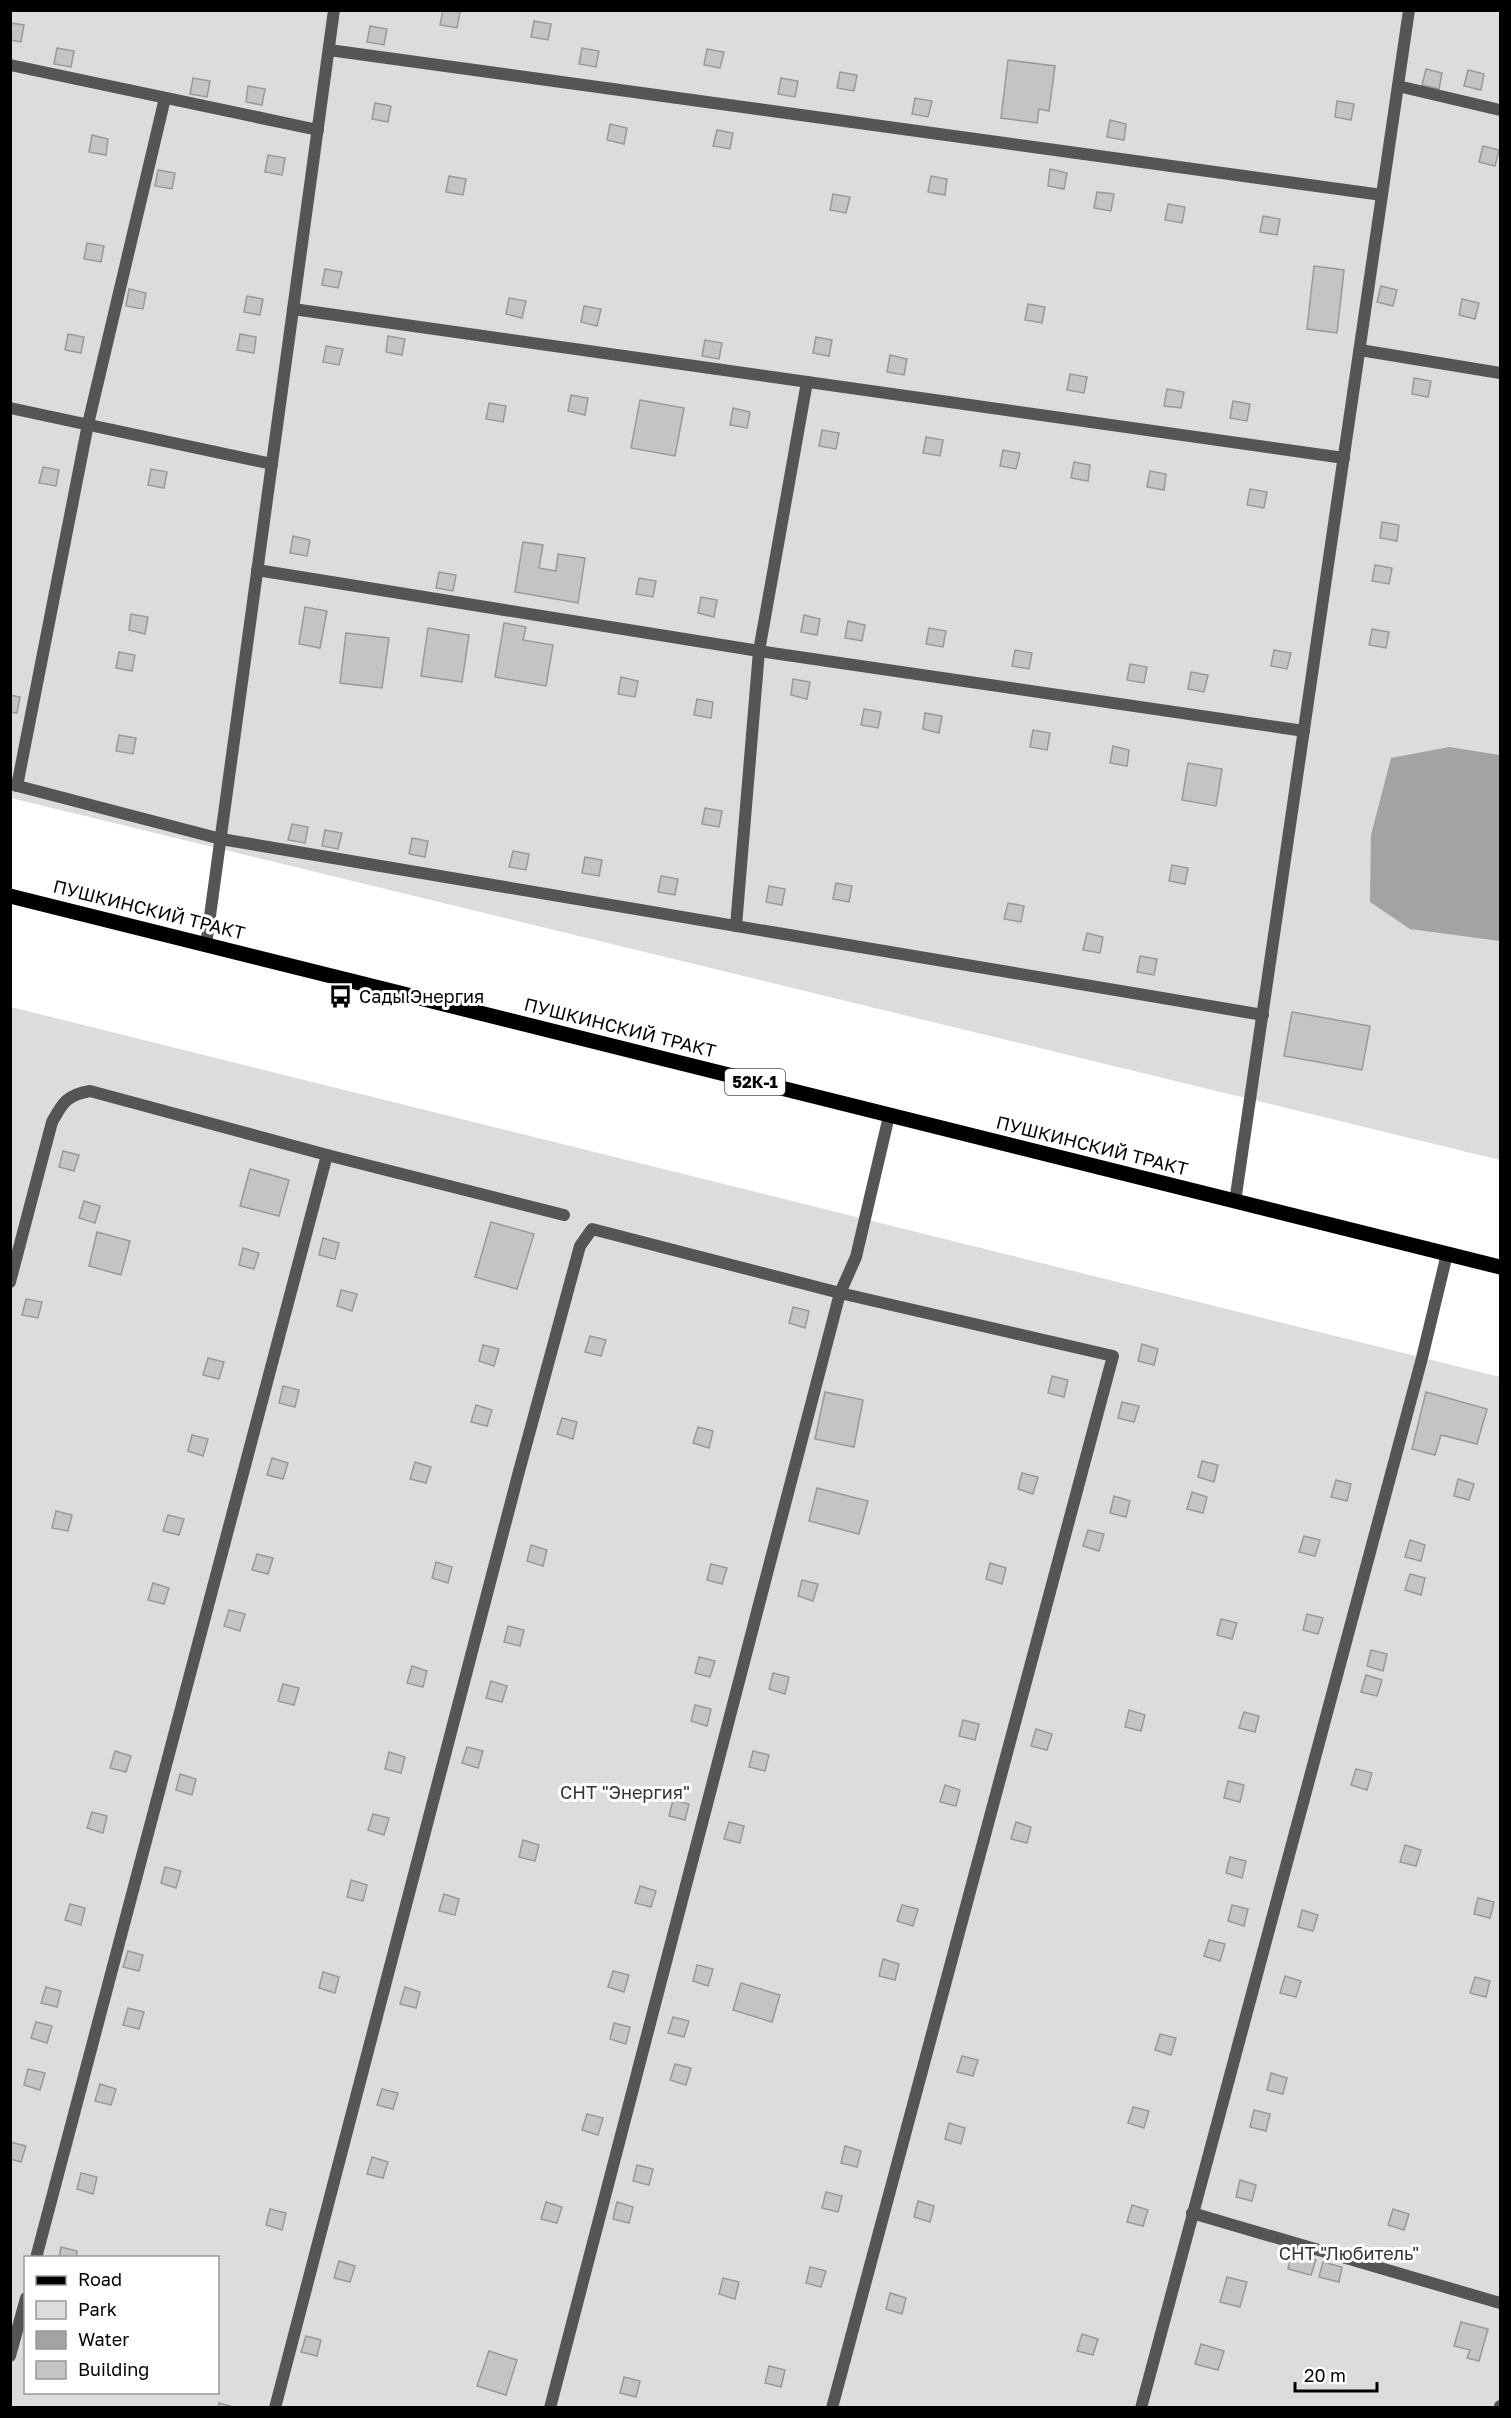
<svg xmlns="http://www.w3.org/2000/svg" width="1511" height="2418" font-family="'Golos Text',sans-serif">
  <rect width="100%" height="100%" fill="#fff"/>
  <!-- green -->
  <g fill="#dcdcdc" fill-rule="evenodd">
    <polygon points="11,11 1500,11 1500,1160 11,798"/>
    <path d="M 11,1007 L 1500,1377 L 1500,2407 L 11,2408 ZM 26,2258 L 218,2258 L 218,2392 L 26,2392 Z"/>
  </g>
  <!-- water -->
  <polygon fill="#a3a3a3" points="1449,747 1500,755 1500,941 1410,929 1370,902 1371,835 1391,758"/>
  <!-- building -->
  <g fill="#c4c4c4" stroke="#999" stroke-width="1.5">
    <polygon points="443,10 460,12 457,28 440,25"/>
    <polygon points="534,21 551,24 548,40 531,37"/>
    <polygon points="10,23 24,25 21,42 10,40"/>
    <polygon points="370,26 387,29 384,45 367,42"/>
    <polygon points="57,48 74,51 71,67 54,64"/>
    <polygon points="582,48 599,51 596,67 579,64"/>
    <polygon points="707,49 724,52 720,68 704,65"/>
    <polygon points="1008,60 1055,66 1049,111 1039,109 1037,123 1001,118"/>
    <polygon points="1426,69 1442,73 1439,89 1422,85"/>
    <polygon points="1468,70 1484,74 1481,90 1464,86"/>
    <polygon points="840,72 857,75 854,91 837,88"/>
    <polygon points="193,78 210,81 207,97 190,94"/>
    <polygon points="781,78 798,81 795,97 778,94"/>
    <polygon points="248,86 265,89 262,105 246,102"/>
    <polygon points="915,98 932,101 928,117 912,114"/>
    <polygon points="1337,101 1354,104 1351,120 1335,117"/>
    <polygon points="375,103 391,106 388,122 372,119"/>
    <polygon points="1110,120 1126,124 1124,140 1107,137"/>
    <polygon points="610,124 627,128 624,144 607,140"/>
    <polygon points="717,130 733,133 730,149 713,146"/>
    <polygon points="92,135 108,139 106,155 89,152"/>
    <polygon points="1483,146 1499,150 1495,166 1479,162"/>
    <polygon points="268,155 285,158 282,175 265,172"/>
    <polygon points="1050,169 1067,173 1064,189 1048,186"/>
    <polygon points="158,170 175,173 172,189 155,186"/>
    <polygon points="449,176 466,179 463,195 446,192"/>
    <polygon points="931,176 947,179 945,195 928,192"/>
    <polygon points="1097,192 1114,194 1111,211 1094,208"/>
    <polygon points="833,194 850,197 846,213 830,210"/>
    <polygon points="1168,204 1185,207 1182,223 1165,220"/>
    <polygon points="1263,216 1280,219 1277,235 1260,232"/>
    <polygon points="87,243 104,246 101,262 84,259"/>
    <polygon points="1314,266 1344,270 1337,333 1307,329"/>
    <polygon points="325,269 342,272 338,288 322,285"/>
    <polygon points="1381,286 1397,290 1393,306 1377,302"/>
    <polygon points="129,289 146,293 143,309 126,306"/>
    <polygon points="247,296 263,299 260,315 244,312"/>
    <polygon points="509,298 526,301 522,318 506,314"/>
    <polygon points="1462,299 1479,303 1475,319 1459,315"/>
    <polygon points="1028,304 1045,307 1042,323 1025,320"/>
    <polygon points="584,306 601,309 597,326 581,322"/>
    <polygon points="68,334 84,337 81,353 65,350"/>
    <polygon points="240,334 256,337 254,353 237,350"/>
    <polygon points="388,336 405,339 402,355 386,352"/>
    <polygon points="816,337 832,340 829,356 813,353"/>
    <polygon points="705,340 722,343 719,359 702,356"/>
    <polygon points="326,346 343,349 339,365 323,362"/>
    <polygon points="890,355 907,359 904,375 887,372"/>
    <polygon points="1070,374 1087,377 1084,393 1067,390"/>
    <polygon points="1414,378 1431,381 1428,397 1412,394"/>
    <polygon points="1167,389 1184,392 1181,408 1164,406"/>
    <polygon points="571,395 588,398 585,415 568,411"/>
    <polygon points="640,400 684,408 675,456 631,448"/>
    <polygon points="1233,401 1250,404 1247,421 1230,418"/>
    <polygon points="489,403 506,406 503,422 486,419"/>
    <polygon points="733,408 750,412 747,428 730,425"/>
    <polygon points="822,430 839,433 836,449 819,446"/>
    <polygon points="926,437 943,440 940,456 923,453"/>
    <polygon points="1003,450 1020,453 1016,469 1000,466"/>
    <polygon points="1074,462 1090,465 1088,481 1071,478"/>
    <polygon points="43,467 59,470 56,486 39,483"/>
    <polygon points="151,469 167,472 164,488 148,485"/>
    <polygon points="1150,471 1166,474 1164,490 1147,487"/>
    <polygon points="1250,489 1267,492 1264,508 1247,505"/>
    <polygon points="1382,522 1399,525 1397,541 1380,538"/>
    <polygon points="293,536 310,540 307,556 290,553"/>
    <polygon points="523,542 543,545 539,568 556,571 558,554 585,558 578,603 515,592"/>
    <polygon points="1375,565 1392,568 1389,584 1372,581"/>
    <polygon points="439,572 456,575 453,591 436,588"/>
    <polygon points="639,578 656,581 653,597 636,594"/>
    <polygon points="701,597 717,600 714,617 698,613"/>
    <polygon points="305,607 327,611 320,648 299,644"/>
    <polygon points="131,614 148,617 145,634 129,630"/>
    <polygon points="804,615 820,619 817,635 801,632"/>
    <polygon points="848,621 865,625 862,641 845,638"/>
    <polygon points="504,623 526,627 523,640 553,645 546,686 495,677"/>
    <polygon points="428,628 469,635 462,682 421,676"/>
    <polygon points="929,628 946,631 943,647 926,644"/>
    <polygon points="1372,629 1389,632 1386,648 1369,645"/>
    <polygon points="346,633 389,638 382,688 340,683"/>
    <polygon points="1015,650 1032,653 1029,669 1012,666"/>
    <polygon points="1274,650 1291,653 1287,669 1271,666"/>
    <polygon points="119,652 135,655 132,671 116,668"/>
    <polygon points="1130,664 1147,667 1144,683 1127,680"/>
    <polygon points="1191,672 1208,675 1204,692 1188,689"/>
    <polygon points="621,677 638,681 635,697 618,694"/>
    <polygon points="793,679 810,682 807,699 791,695"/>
    <polygon points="10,695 20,697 17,713 10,712"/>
    <polygon points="697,699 713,702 711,718 694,715"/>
    <polygon points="864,709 881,712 878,728 861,725"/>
    <polygon points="925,713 942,716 939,733 923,729"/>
    <polygon points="1033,730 1050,733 1047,750 1030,747"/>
    <polygon points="119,735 136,738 133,754 116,751"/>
    <polygon points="1113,746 1129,750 1127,766 1110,763"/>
    <polygon points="1188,763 1222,769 1216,806 1182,800"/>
    <polygon points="705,808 722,811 719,827 702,824"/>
    <polygon points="292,824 308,827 305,843 288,840"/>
    <polygon points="325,830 342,833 338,849 322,846"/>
    <polygon points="412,838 428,841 425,857 409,854"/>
    <polygon points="513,851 529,854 526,870 509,867"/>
    <polygon points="585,857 602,860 599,876 582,873"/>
    <polygon points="1172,865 1188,868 1185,884 1169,881"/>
    <polygon points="661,876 678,879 675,895 658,892"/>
    <polygon points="836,883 852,886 849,902 833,899"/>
    <polygon points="769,886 785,889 782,905 766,902"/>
    <polygon points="1008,903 1024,906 1021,922 1004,919"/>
    <polygon points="1087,933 1103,937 1100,953 1083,950"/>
    <polygon points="1140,956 1157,959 1154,975 1137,972"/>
    <polygon points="1292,1012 1370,1026 1362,1070 1284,1056"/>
    <polygon points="63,1151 79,1155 74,1171 59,1167"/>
    <polygon points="250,1169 289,1180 279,1216 240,1206"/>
    <polygon points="84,1201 100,1206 95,1223 79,1218"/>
    <polygon points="491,1222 534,1234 517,1289 475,1277"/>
    <polygon points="97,1232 130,1241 121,1275 89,1266"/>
    <polygon points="323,1238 339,1243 335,1259 319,1255"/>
    <polygon points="243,1248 259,1253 254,1269 239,1265"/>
    <polygon points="341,1290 357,1294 352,1311 337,1306"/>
    <polygon points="26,1299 42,1302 38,1318 22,1315"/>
    <polygon points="793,1307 809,1311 805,1328 789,1323"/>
    <polygon points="590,1336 606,1340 601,1356 585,1352"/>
    <polygon points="1142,1344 1158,1349 1154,1365 1138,1361"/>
    <polygon points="483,1345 499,1349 494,1366 479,1361"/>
    <polygon points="208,1358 224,1362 219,1379 203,1375"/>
    <polygon points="1052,1376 1068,1380 1064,1397 1048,1393"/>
    <polygon points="283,1386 299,1390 295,1407 279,1403"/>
    <polygon points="825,1392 863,1400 854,1447 815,1439"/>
    <polygon points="1426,1392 1487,1409 1477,1444 1441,1435 1435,1455 1412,1449"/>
    <polygon points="1122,1402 1139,1406 1134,1422 1118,1418"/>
    <polygon points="476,1405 492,1410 487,1426 471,1422"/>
    <polygon points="562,1418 577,1422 573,1439 557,1434"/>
    <polygon points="698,1427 713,1431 709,1448 693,1443"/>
    <polygon points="192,1435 208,1439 203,1456 188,1451"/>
    <polygon points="272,1458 288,1463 283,1479 267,1475"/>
    <polygon points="1202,1461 1218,1465 1214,1482 1198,1477"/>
    <polygon points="415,1462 431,1467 426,1483 410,1479"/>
    <polygon points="1022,1473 1038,1477 1033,1494 1018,1489"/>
    <polygon points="1458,1479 1474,1484 1469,1500 1454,1496"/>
    <polygon points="1336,1480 1351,1484 1347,1501 1331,1497"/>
    <polygon points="817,1488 868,1501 859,1534 809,1521"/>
    <polygon points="1192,1492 1207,1497 1203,1513 1187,1509"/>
    <polygon points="1114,1496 1130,1501 1126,1517 1110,1513"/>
    <polygon points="56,1511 72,1515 68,1531 52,1528"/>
    <polygon points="168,1515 184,1519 179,1535 163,1531"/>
    <polygon points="1088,1530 1104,1534 1099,1551 1083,1546"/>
    <polygon points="1304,1536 1320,1540 1315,1556 1299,1552"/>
    <polygon points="1410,1540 1425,1545 1421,1561 1405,1557"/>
    <polygon points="531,1545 547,1550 543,1566 527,1561"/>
    <polygon points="257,1554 273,1558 268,1574 252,1570"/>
    <polygon points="436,1562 452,1567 448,1583 432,1578"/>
    <polygon points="990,1563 1006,1568 1002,1584 986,1579"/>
    <polygon points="711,1564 727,1568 722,1584 707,1580"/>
    <polygon points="1410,1574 1425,1578 1421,1595 1405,1590"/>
    <polygon points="802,1580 818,1584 813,1601 798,1596"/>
    <polygon points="153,1583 169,1588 164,1604 148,1600"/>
    <polygon points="229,1610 245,1614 240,1631 224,1626"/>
    <polygon points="1307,1614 1323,1618 1318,1634 1303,1630"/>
    <polygon points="1221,1619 1237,1623 1232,1639 1217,1635"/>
    <polygon points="508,1626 524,1630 520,1646 504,1642"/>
    <polygon points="1371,1650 1387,1654 1383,1671 1367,1666"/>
    <polygon points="699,1657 715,1661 710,1677 695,1673"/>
    <polygon points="412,1666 427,1671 423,1687 407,1683"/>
    <polygon points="773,1673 789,1677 785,1694 769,1689"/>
    <polygon points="1366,1675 1382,1680 1377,1696 1361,1692"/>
    <polygon points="491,1681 507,1686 502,1702 486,1698"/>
    <polygon points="283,1684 299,1688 294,1705 278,1701"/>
    <polygon points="695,1705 711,1709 707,1726 691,1721"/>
    <polygon points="1129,1710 1145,1715 1141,1731 1125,1727"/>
    <polygon points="1244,1712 1259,1716 1255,1732 1239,1728"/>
    <polygon points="963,1720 979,1724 975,1740 959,1736"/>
    <polygon points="1036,1729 1052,1734 1047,1750 1031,1746"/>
    <polygon points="467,1747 483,1751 478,1768 462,1763"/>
    <polygon points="115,1751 131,1756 126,1772 110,1768"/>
    <polygon points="753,1751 769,1755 765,1771 749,1767"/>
    <polygon points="389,1752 405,1757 401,1773 385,1769"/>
    <polygon points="1356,1769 1372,1773 1367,1790 1351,1785"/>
    <polygon points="180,1774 196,1779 192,1795 176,1790"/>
    <polygon points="1228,1781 1244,1785 1240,1802 1224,1798"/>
    <polygon points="945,1785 960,1790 956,1806 940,1802"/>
    <polygon points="673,1800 689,1804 685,1820 669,1816"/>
    <polygon points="92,1812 107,1816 103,1833 87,1828"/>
    <polygon points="373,1814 389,1818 384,1835 368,1830"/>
    <polygon points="729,1822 744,1826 740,1843 724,1839"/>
    <polygon points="1016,1822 1031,1827 1027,1843 1011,1839"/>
    <polygon points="523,1840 539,1845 535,1861 519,1857"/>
    <polygon points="1405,1845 1421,1850 1416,1866 1400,1862"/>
    <polygon points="1230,1857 1246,1861 1242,1878 1226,1873"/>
    <polygon points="165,1867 181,1871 176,1888 161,1883"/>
    <polygon points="351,1880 367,1885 363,1901 347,1897"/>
    <polygon points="640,1886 656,1891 651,1907 635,1903"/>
    <polygon points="444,1894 459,1899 455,1915 439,1911"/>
    <polygon points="1478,1898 1494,1902 1490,1918 1474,1914"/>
    <polygon points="70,1904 85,1908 81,1925 65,1920"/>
    <polygon points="902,1905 918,1909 913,1926 897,1921"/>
    <polygon points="1232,1905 1248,1909 1244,1926 1228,1921"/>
    <polygon points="1302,1910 1318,1915 1313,1931 1298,1927"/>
    <polygon points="1209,1940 1225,1944 1220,1961 1204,1956"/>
    <polygon points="128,1951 143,1955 139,1971 123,1967"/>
    <polygon points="883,1959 899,1964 895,1980 879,1976"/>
    <polygon points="697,1965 713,1969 708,1986 693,1981"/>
    <polygon points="613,1971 629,1975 624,1992 608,1987"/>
    <polygon points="323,1972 339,1977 335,1993 319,1988"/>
    <polygon points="1285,1976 1301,1981 1296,1997 1280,1993"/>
    <polygon points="1475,1977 1490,1981 1486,1997 1470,1993"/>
    <polygon points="741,1983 780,1995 772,2022 733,2010"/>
    <polygon points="46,1987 61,1991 57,2007 41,2003"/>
    <polygon points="405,1987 420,1992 416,2008 400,2004"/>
    <polygon points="128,2008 144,2012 139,2029 123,2025"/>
    <polygon points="673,2017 689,2021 684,2037 668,2033"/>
    <polygon points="36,2022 52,2026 47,2043 31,2038"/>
    <polygon points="614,2023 630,2027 626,2044 610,2039"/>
    <polygon points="1160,2034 1176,2038 1171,2055 1155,2050"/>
    <polygon points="962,2056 978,2060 973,2076 957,2072"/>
    <polygon points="675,2064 691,2068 686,2085 670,2080"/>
    <polygon points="28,2069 45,2073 40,2090 24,2085"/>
    <polygon points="1271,2073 1287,2078 1283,2094 1267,2090"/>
    <polygon points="100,2084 116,2089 111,2105 95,2101"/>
    <polygon points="382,2089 398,2093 393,2109 377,2105"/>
    <polygon points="1133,2107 1149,2111 1144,2128 1128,2123"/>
    <polygon points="1254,2110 1270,2114 1266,2131 1250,2127"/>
    <polygon points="587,2114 603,2118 598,2135 582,2130"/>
    <polygon points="949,2123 965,2128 961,2144 945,2139"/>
    <polygon points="10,2142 26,2146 21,2162 10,2159"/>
    <polygon points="845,2146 861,2151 857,2167 841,2163"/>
    <polygon points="372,2157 388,2162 383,2178 367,2174"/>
    <polygon points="637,2165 653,2169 649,2185 633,2181"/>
    <polygon points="81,2173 97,2177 93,2194 77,2189"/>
    <polygon points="1240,2180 1256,2185 1252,2201 1236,2197"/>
    <polygon points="826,2192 842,2196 838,2212 822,2208"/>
    <polygon points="918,2201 934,2206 930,2222 914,2217"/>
    <polygon points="546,2202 562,2207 557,2223 541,2219"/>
    <polygon points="617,2202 633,2207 629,2223 613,2219"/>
    <polygon points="1132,2205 1148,2210 1143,2226 1127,2222"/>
    <polygon points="270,2209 286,2213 282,2230 266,2225"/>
    <polygon points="1393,2209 1409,2214 1404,2230 1388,2225"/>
    <polygon points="61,2247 77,2251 76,2258 59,2258"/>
    <polygon points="1292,2253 1316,2260 1311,2275 1288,2269"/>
    <polygon points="339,2261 355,2266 350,2282 334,2278"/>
    <polygon points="1323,2262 1342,2267 1339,2282 1319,2277"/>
    <polygon points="810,2267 826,2271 821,2287 806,2283"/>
    <polygon points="1227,2277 1247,2282 1240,2307 1220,2302"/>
    <polygon points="723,2278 739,2282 735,2299 719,2294"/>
    <polygon points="890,2293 906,2298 902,2314 886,2309"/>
    <polygon points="1461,2322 1488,2329 1479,2361 1467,2358 1470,2350 1454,2346"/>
    <polygon points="1082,2334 1098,2339 1093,2355 1077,2351"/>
    <polygon points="306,2336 321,2340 317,2356 301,2352"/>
    <polygon points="1201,2344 1224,2351 1218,2370 1195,2364"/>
    <polygon points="489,2351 517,2360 506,2395 477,2386"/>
    <polygon points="769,2366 785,2370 781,2387 765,2383"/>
    <polygon points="624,2377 640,2381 636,2397 620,2393"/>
    <polygon points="219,2403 234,2407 234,2408 218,2408"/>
  </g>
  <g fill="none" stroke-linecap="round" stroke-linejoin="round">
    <!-- lane -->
    <g stroke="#555" stroke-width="12">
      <polyline points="329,50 1382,195"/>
      <polyline points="10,65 318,130"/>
      <polyline points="1398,86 1500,110"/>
      <polyline points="293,309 1344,458"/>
      <polyline points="1360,350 1500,373"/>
      <polyline points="10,408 272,464"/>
      <polyline points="257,570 759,651 1304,731"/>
      <polyline points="10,784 221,839 1263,1015"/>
      <polyline points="17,786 88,424 165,98"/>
      <polyline points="736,926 759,651 807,382"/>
      <polyline points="206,945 334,10"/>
      <polyline points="1235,1202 1409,10"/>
      <path d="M 10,1282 L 52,1122 C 63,1102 67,1095 90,1091 L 327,1155 L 564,1215"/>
      <polyline points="1192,2213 1500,2303"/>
      <polyline points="36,2258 327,1155"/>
      <polyline points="10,2356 26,2298"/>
      <polyline points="275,2408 518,1475 580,1246 592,1229 840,1293 1113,1356 832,2408"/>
      <polyline points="550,2408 840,1293 856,1257 889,1116"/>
      <polyline points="1141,2408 1422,1358 1447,1254"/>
      <polyline points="1500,2408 1500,2406"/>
    </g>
    <!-- primary -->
    <polyline stroke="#000" stroke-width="15" points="10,896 1500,1267"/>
  </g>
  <!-- icons -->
  <defs>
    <symbol id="bus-bare" viewBox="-9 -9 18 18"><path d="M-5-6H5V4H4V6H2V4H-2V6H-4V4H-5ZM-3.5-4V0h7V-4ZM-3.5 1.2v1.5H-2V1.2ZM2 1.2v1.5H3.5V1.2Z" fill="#000" stroke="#fff" stroke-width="2.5" paint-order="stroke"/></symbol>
  </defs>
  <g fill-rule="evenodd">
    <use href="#bus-bare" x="324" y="980" width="33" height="33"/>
  </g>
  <g text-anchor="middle" stroke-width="6" stroke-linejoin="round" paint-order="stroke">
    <!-- shield labels -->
    <rect fill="#fff" stroke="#4c4c4c" stroke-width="1.5" x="725" y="1069" width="60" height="26" rx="4.5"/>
    <g font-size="16" font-weight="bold" fill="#000">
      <text x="755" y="1088">52К-1</text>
    </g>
    <!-- street labels -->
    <g font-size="18" fill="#000" stroke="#fff">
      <text transform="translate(149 910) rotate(14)" y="6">ПУШКИНСКИЙ ТРАКТ</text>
      <text transform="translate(620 1028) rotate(14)" y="6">ПУШКИНСКИЙ ТРАКТ</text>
      <text transform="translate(1092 1146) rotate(14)" y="6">ПУШКИНСКИЙ ТРАКТ</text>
    </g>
    <!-- poi labels -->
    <g font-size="18" fill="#000" stroke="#fff" text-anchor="start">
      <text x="359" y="1003">Сады Энергия</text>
    </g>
    <!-- park labels -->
    <g font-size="18" fill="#333" stroke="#fff">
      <text x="625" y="1799">СНТ "Энергия"</text>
      <text x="1349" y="2260">СНТ "Любитель"</text>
    </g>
  </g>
  <!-- border -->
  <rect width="1511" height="2418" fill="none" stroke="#000000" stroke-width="24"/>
  <!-- legend -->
  <rect x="24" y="2256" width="195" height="138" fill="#ffffff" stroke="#999999" stroke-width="1.5"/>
  <rect x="36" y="2276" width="30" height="9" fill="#000000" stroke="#999999" stroke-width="1.5"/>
  <text x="78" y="2286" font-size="18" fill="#000000">Road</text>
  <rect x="36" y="2301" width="30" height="18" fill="#dcdcdc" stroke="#999999" stroke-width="1.5"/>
  <text x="78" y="2316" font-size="18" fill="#000000">Park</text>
  <rect x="36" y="2331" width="30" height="18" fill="#a3a3a3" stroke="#999999" stroke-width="1.5"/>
  <text x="78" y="2346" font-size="18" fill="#000000">Water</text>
  <rect x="36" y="2361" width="30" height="18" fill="#c4c4c4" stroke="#999999" stroke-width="1.5"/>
  <text x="78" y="2376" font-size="18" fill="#000000">Building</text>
  <!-- scale -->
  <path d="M1295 2382v9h82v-9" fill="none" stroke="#000000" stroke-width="3"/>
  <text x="1304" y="2382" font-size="18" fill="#000000" stroke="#ffffff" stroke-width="4.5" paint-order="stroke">20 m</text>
</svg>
